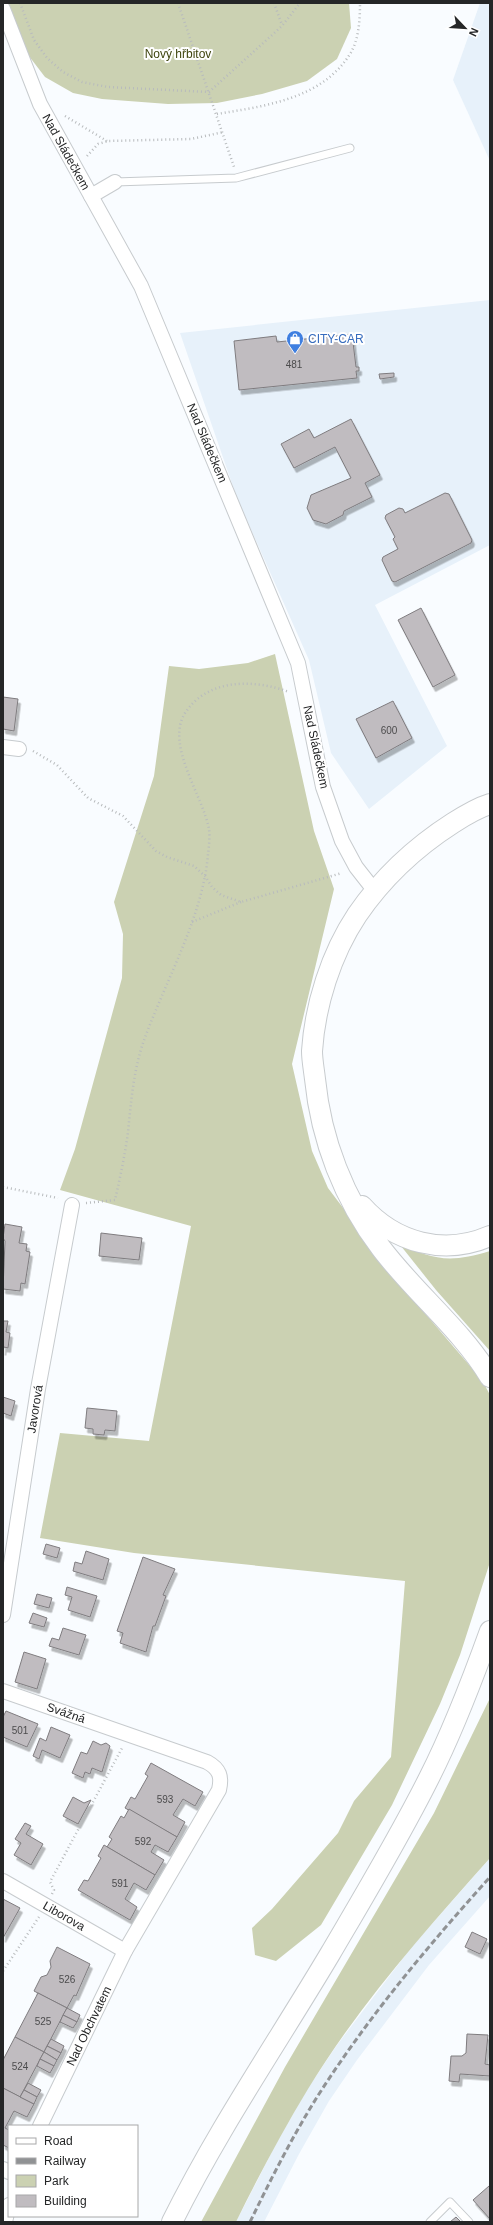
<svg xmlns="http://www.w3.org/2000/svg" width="493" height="2225" font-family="Arial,sans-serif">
  <defs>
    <filter id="shadow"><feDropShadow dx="2.5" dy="4.5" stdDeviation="0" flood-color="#0004"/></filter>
  </defs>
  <rect width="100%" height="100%" fill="#f9fcff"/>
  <!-- built -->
  <g fill="#e7f1fa">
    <polygon points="480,3 490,3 490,161 453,80"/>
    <polygon points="490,300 490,545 375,605 447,746 369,809 331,753 309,660 237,498 180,333"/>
    <polygon points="490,1858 490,1896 429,1965 357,2060 329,2101 299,2154 264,2222 236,2222 277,2142 308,2088 337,2045 410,1949"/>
  </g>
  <!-- green -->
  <g fill="#cbd1b2">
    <polygon points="6,3 349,3 351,28 337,59 307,81 262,94 217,103 168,104 102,99 73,93 45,77 22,47"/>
    <polygon points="275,654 314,831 334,889 292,1064 312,1151 328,1188 405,1290 482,1380 490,1395 490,1562 460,1655 440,1704 392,1805 321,1925 276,1961 255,1955 252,1928 272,1909 338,1833 354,1801 391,1757 405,1581 134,1553 40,1538 60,1433 149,1441 191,1226 60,1190 75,1149 122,978 123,934 114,902 154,776 169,666 199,669 248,663"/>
    <path d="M 397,1241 C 432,1261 451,1263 490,1251 L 490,1351 L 436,1290 Z"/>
    <path d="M 490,1698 L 490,1858 C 425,1931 359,2005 308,2089 C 282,2132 258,2177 236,2222 L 201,2222 L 285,2067 L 434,1813 Z"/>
  </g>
  <!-- building -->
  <g fill="#c0bcc0" stroke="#7f7c7f" filter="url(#shadow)">
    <polygon points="352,334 356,367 359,367 359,371 356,371 357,378 239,390 234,341 276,336 277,342"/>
    <polygon points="394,373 394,377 380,379 379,374"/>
    <polygon points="351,419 380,475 365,483 372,497 344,511 343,515 326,524 313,520 307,508 311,495 351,478 335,447 294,468 281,444 309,429 314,438"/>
    <polygon points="445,493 449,494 472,540 471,543 395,582 392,581 382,560 383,557 398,549 393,539 395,537 385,518 386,515 399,508 403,509 405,513"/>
    <polygon points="421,608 455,675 433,687 398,620"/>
    <polygon points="3,697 18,699 14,731 3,729"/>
    <polygon points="393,701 412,738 376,758 356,719"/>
    <polygon points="5,1224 22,1227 19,1243 27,1244 26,1251 30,1252 25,1284 21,1283 20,1291 3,1289 5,1241 3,1238"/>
    <polygon points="101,1233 142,1238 139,1260 99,1256"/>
    <polygon points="3,1321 8,1321 6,1332 10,1333 8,1348 4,1347 3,1351"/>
    <polygon points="3,1397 15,1401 11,1416 3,1413"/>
    <polygon points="87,1408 117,1411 115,1431 105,1430 104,1435 93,1434 93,1429 85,1428"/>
    <polygon points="46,1544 60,1548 57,1558 43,1554"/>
    <polygon points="86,1551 109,1559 103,1580 73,1571 75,1562 82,1564"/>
    <polygon points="143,1557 175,1569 163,1595 166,1596 155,1626 153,1626 146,1652 120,1643 123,1633 117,1631"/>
    <polygon points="67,1587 97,1596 90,1617 68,1610 72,1597 65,1595"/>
    <polygon points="37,1594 52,1598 49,1608 34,1604"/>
    <polygon points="33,1613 47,1618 44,1627 29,1623"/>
    <polygon points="63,1628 86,1635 79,1655 49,1646 52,1638 59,1640"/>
    <polygon points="24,1652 46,1659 37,1689 15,1682"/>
    <polygon points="6,1711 38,1724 27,1747 3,1737 3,1717"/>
    <polygon points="51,1727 70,1735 60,1758 42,1750 39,1759 33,1756 40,1738 46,1741"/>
    <polygon points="93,1741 101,1745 106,1743 110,1746 102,1772 92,1768 90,1774 85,1772 83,1778 72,1773 81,1752 87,1754"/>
    <polygon points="151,1763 203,1792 195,1806 183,1799 173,1815 185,1822 177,1837 125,1808 131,1797 135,1799 148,1776 145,1774"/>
    <polygon points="73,1797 84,1803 91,1800 78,1824 63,1816"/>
    <polygon points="129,1809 177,1837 168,1852 155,1845 151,1852 164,1860 155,1875 107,1847 112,1839 109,1837 121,1816 124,1818"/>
    <polygon points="25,1823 31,1826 26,1834 43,1844 31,1865 14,1855 21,1843 15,1839"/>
    <polygon points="104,1845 155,1875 146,1890 134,1883 125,1899 137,1907 130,1920 78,1890 84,1880 88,1881 101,1858 98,1856"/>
    <polygon points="3,1899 20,1908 3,1938"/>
    <polygon points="472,1932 487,1939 480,1954 465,1947"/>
    <polygon points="57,1947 90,1964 76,1996 74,1995 67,2008 34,1991 41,1977 47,1975 51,1967 50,1961"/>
    <polygon points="38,1993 67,2008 44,2052 15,2037"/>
    <polygon points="67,2008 80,2015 77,2022 63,2015"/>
    <polygon points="63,2015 77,2022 73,2028 60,2022"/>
    <polygon points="467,2034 488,2035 485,2064 490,2065 490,2076 460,2074 459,2082 449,2081 451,2056 462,2056 466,2053"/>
    <polygon points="15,2037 44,2052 20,2097 3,2088 3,2060"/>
    <polygon points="51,2039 64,2046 61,2053 47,2046"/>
    <polygon points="47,2046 61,2053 57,2060 44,2052"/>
    <polygon points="44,2052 57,2060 54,2066 40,2059"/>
    <polygon points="40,2059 54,2066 50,2073 37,2066"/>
    <polygon points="28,2083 41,2090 37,2097 24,2090"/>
    <polygon points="3,2088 34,2104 27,2117 14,2111 5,2128 9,2130 9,2148 3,2145"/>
    <polygon points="24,2090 37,2097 34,2104 20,2097"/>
    <polygon points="489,2186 490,2186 490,2219 473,2200"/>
    <polygon points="456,2217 461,2222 450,2222"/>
  </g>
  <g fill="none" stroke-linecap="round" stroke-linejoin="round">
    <defs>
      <g id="lane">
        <polyline points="115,182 236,178 350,148"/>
        <polyline points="430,2222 450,2202 469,2222"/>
      </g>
      <g id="street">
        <polyline points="3,9 40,104 141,286 298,663 323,787 342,841 356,867 374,890"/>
        <polyline points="91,196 115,182"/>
        <polyline points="3,747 19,749"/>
        <polyline points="3,1615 38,1389 72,1205"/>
        <path d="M 3,1691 L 207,1762 C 220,1769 222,1777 219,1790 L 125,1951 L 40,2126"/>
        <polyline points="3,1881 125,1951"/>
        <polyline points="3,2169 9,2172"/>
        <polyline points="5,2222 9,2205"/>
      </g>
      <g id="secondary">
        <path d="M 490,804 C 477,808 464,816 453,823 C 414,848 383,877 357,915 C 331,954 315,1005 312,1051 C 312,1060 314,1070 315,1079 C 321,1140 344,1199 381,1248 C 415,1293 461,1329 490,1377"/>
        <path d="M 362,1206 C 395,1243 444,1256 490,1236"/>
        <path d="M 172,2222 C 218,2129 277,2043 330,1954 C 364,1896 399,1838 429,1778 C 453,1731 472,1681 490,1631"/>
      </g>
    </defs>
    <!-- lane casing -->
    <use href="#lane" stroke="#c7cbce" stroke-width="9"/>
    <!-- street casing -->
    <use href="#street" stroke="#c7cbce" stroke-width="16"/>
    <!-- secondary casing -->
    <use href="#secondary" stroke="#c7cbce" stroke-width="22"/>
    <!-- path -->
    <g stroke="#b8bbbd" stroke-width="2.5" stroke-dasharray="1 3" stroke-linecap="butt">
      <polyline points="20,3 34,40 47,58 63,72 82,82 108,87 209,92 282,26 300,3"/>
      <polyline points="178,3 234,167"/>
      <polyline points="274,3 282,25"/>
      <path d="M 217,114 C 265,106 322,99 350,54 C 359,40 360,19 360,3"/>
      <polyline points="65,116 107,141"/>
      <polyline points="87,156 98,144 108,141 191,139 224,132"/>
      <polyline points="33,751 57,765 88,798 123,816 156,851 167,857 194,866 205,876 212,887 221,895 241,902 342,873"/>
      <polyline points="192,922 241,902"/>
      <polyline points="3,1187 58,1198"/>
      <path d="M 86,1203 L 115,1200 C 120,1178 125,1155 128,1132 C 131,1103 133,1075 142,1046 C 163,985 203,918 208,854 C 209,847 210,837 209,829 C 203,796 165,745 185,713 C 208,678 254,679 289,692"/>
      <polyline points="52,1894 54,1890 50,1882 122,1748"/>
      <polyline points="3,1971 39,1917"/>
    </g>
    <!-- lane -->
    <use href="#lane" stroke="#fff" stroke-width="7"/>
    <!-- street -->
    <use href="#street" stroke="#fff" stroke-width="14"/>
    <!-- secondary -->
    <use href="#secondary" stroke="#fff" stroke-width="20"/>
    <!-- rail -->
    <path stroke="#909294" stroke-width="3" stroke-dasharray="6 3" stroke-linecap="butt" d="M 250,2222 C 271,2179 293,2135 319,2094 C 369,2016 428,1946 490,1877"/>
  </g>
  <!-- icons -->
  <defs>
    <symbol id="shop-pin" viewBox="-11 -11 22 30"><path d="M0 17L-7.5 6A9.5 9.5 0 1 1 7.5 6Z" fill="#3f7fe0" stroke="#fff"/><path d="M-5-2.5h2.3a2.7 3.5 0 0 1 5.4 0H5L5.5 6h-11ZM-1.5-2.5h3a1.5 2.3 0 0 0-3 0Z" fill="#fff"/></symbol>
  </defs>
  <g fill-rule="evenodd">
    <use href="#shop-pin" x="285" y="329" width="20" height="27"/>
  </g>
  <g text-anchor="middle" stroke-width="4" stroke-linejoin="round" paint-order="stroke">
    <!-- number labels -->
    <g font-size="10" fill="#4c4c4d">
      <text x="294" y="368">481</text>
      <text x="389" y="734">600</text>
      <text x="20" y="1734">501</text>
      <text x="165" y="1803">593</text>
      <text x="143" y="1845">592</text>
      <text x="120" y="1887">591</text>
      <text x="67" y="1983">526</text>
      <text x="43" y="2025">525</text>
      <text x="20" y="2070">524</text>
    </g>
    <!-- park labels -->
    <g font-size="12" fill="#404610" stroke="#fff">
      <text x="178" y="58">Nový hřbitov</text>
    </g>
    <!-- street labels -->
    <g font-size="12" fill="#252627" stroke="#fff">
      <text transform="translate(66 152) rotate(61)" y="4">Nad Sládečkem</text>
      <text transform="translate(207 443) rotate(67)" y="4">Nad Sládečkem</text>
      <text transform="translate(316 747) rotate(78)" y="4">Nad Sládečkem</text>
      <text transform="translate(35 1409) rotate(-81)" y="4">Javorová</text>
      <text transform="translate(66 1713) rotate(19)" y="4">Svážná</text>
      <text transform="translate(64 1916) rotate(30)" y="4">Liborova</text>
      <text transform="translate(89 2026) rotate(-64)" y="4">Nad Obchvatem</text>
    </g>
    <!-- shop labels -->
    <g font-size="12" fill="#366cbe" stroke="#fff" text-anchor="start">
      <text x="308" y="343">CITY-CAR</text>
    </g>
  </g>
  <!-- border -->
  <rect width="493" height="2225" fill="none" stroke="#252627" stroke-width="8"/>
  <!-- legend -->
  <rect x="8" y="2125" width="130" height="92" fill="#ffffff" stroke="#a8a8a9"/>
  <rect x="16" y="2138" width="20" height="6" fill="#ffffff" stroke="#a8a8a9"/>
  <text x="44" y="2145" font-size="12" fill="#252627">Road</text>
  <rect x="16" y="2158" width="20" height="6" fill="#909294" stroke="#a8a8a9"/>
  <text x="44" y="2165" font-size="12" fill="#252627">Railway</text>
  <rect x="16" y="2175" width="20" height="12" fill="#cbd1b2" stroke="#a8a8a9"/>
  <text x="44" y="2185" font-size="12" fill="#252627">Park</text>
  <rect x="16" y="2195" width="20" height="12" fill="#c0bcc0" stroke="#a8a8a9"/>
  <text x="44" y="2205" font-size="12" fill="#252627">Building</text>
  <!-- north arrow -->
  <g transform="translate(465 28) rotate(115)" stroke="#ffffff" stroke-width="3" paint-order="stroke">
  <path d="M0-3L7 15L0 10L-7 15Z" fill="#252627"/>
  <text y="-6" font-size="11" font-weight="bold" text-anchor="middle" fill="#252627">N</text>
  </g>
</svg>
